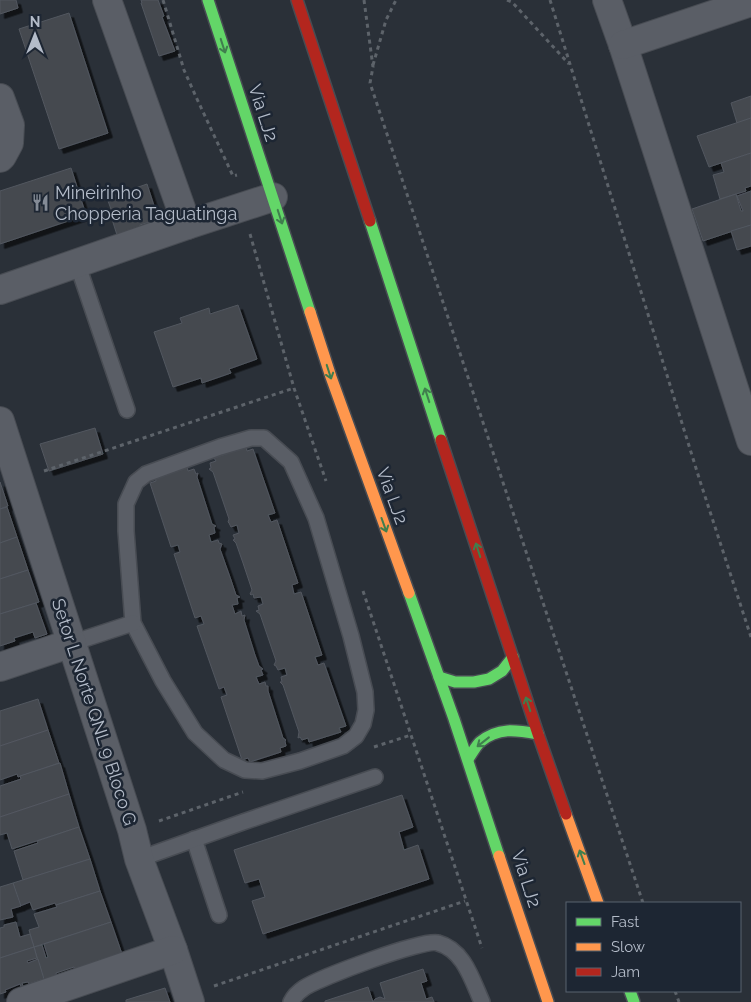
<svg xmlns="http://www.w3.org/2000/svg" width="751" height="1002" font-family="Raleway,sans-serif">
  <defs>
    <filter id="shadow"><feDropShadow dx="4.5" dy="4.5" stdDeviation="0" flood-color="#0009"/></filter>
  </defs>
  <rect width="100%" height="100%" fill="#2a3038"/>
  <!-- building -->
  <g fill="#444950" stroke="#52575f" filter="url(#shadow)">
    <polygon points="0,0 16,0 18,8 0,14"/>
    <polygon points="141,0 158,0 164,16 162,17 175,51 159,56 141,3 142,3"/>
    <polygon points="69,13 108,133 59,149 19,29"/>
    <polygon points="751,96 751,118 737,123 731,103"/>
    <polygon points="751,118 751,153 709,167 697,136"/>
    <polygon points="751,153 751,186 745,188 746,191 720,199 713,175 724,172 721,163"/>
    <polygon points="71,168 86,215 0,244 0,191"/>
    <polygon points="147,184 157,215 153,221 140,225 140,227 117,235 110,213 112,212 107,198"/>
    <polygon points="751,191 751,225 703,241 692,209 736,194 741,211 743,211 737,196"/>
    <polygon points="751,225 751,246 737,250 731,231"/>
    <polygon points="238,305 257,359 229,369 231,373 202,383 201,378 173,387 154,332 182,323 180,318 209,308 210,314"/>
    <polygon points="95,428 103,454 49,471 40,444"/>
    <polygon points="246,447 247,451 253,449 275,513 268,515 271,522 277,520 298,583 292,585 294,594 301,592 322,655 315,657 318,665 324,663 346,726 339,728 341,732 309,742 308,738 302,740 300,737 298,738 299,732 283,685 280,682 282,682 281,677 287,675 285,668 278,670 276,666 274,665 276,661 260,614 256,611 259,610 258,606 263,604 261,597 254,598 253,594 251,595 250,594 252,590 243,563 236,543 233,540 235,539 233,535 239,533 237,525 231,527 229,523 228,522 229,519 213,472 209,469 211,468 210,463 216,461 214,458"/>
    <polygon points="187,467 188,471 194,469 196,474 198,473 197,477 212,524 216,526 214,527 215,533 209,535 211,542 218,540 219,543 222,544 220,549 231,580 236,595 240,597 237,598 238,604 232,605 235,614 241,611 242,616 245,615 244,620 255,655 259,666 263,669 261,670 263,675 256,677 259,684 265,682 266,686 268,686 268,691 283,738 286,740 285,741 286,746 280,748 281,752 250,762 248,758 242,760 221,697 227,695 224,687 219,689 197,626 204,624 201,616 195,618 174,554 180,552 178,545 171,547 150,483 156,481 155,478"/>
    <polygon points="0,482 8,506 0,509"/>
    <polygon points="7,507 17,537 0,543 0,509"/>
    <polygon points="17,537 28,570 0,579 0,543"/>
    <polygon points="28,570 39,602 0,614 0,579"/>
    <polygon points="36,603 47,634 35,638 33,632 14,638 15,641 0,646 0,614"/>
    <polygon points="38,699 48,730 0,746 0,711"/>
    <polygon points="48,730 59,763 18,777 17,774 0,780 0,746"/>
    <polygon points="60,763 69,794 0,817 0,786 21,779 20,776"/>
    <polygon points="69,794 79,827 12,849 7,833 0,835 0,817"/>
    <polygon points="402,795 413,827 399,832 404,850 418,845 429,879 263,934 252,901 265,897 259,879 245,883 234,850"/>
    <polygon points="79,827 90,859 23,880 14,851 38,843 37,841"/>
    <polygon points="90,859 100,891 56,905 55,903 33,910 30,902 20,906 13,883"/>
    <polygon points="13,883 21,906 11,909 13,917 0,920 0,887"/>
    <polygon points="100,891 111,922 34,947 29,930 39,927 34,914 57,907 56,905"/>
    <polygon points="16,922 20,937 30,934 34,947 0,958 0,928 4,927 4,925"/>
    <polygon points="111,922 122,954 75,969 74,967 56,973 57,977 44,981 34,947 42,945 46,958 48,957 44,944"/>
    <polygon points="34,947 37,958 27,961 28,963 38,959 44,979 29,984 28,982 22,983 24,989 22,989 20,984 5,990 6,992 0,994 0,958"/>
    <polygon points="423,969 427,981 421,983 426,999 432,997 434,1002 373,1002 375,999 380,997 385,999 380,983"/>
    <polygon points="368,987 373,1002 325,1002 325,1001"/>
    <polygon points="165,988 170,1002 126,1002 126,1000"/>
  </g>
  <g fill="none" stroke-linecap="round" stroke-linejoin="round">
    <defs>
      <g id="lane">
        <polyline points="77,263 127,410"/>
        <polygon points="251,438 264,438 291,462 316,518 351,636 365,692 366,710 363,724 356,736 343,746 300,761 262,771 245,770 224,760 195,733 163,681 133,623 126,531 126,504 136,482 146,474 220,447"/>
        <polyline points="72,643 133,623"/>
        <polyline points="194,839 219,915"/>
        <polyline points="139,859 243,822 375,777"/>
        <path d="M 291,1002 C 294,996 298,992 304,988 C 319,978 424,938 438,943 C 464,950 472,980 482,1002"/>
      </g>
      <g id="street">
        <polyline points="107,0 187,225"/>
        <polyline points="607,0 623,45 751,441"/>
        <polyline points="623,45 751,2"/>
        <polyline points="0,98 10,125 9,143 2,156 0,158"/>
        <polyline points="0,290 187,225 273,197"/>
        <polyline points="0,421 132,830 139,859 173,950 190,1002"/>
        <polyline points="0,667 72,643"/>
        <polyline points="21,1002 173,950"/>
      </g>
      <g id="fast">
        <polyline points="208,0 310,312"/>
        <polyline points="370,221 441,440"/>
        <polyline points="409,593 454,719 499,856"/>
        <polyline points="439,677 455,682 474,682 489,679 502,671 513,657"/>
        <path d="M 468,759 C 472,754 475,747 480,742 C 498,727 516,730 538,734"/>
        <polyline points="630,991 634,1002"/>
      </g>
      <g id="slow">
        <polyline points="310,312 331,377 409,593"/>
        <polyline points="566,814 598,903"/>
        <polyline points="499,856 548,1002"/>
      </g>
      <g id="jam">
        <polyline points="297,0 370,221"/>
        <polyline points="441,440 538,734 566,814"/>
      </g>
    </defs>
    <!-- lane casing -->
    <use href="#lane" stroke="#484c53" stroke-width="18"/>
    <!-- street casing -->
    <use href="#street" stroke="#484c53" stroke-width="30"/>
    <!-- fast casing -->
    <use href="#fast" stroke="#484c53" stroke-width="14"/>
    <!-- slow casing -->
    <use href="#slow" stroke="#484c53" stroke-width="14"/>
    <!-- jam casing -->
    <use href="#jam" stroke="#484c53" stroke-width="14"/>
    <!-- path -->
    <g stroke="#5d636a" stroke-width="3" stroke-dasharray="4 4" stroke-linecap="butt">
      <polyline points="163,0 184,70 197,99 233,176 237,175"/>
      <polyline points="364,0 373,67 370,83 643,903"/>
      <polyline points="507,0 512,2 569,64"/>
      <polyline points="550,0 700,481 751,637"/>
      <polyline points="373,65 386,20 396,0"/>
      <polyline points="250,234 294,388 326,481"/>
      <polyline points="44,471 294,388"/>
      <polyline points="363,591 482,948"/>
      <polyline points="374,747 411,735"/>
      <polyline points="159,821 243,792"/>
      <polyline points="214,986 465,901"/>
      <polyline points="675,991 679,1002"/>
    </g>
    <!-- lane -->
    <use href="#lane" stroke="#5a5e66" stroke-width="15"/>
    <!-- street -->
    <use href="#street" stroke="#5a5e66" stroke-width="28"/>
    <!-- fast -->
    <use href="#fast" stroke="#63d668" stroke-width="11"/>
    <!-- slow -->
    <use href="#slow" stroke="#ff974d" stroke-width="11"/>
    <!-- jam -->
    <use href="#jam" stroke="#b3261e" stroke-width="11"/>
  </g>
  <!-- one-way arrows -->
  <defs><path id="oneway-shaft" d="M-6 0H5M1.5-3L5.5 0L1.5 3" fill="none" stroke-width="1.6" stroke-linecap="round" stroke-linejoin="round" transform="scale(1.25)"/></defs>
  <g stroke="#407e4e">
    <use href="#oneway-shaft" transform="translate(223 46) rotate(72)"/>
    <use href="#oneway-shaft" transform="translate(280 217) rotate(72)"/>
    <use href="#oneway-shaft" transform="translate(329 372) rotate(72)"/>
    <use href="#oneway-shaft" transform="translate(427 395) rotate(-108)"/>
    <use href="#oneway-shaft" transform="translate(384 525) rotate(70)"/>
    <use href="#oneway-shaft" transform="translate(478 550) rotate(-108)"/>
    <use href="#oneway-shaft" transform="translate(528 704) rotate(-108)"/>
    <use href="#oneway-shaft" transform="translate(483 742) rotate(142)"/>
    <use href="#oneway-shaft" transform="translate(582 857) rotate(-110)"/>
  </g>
  <!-- icons -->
  <defs>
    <symbol id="restaurant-bare" viewBox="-9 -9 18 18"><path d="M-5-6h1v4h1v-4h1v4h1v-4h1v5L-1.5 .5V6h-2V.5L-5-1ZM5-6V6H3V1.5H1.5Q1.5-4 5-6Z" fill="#848b96" stroke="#1d2633" stroke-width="2.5" paint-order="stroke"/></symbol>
  </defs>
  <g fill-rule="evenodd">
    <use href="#restaurant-bare" x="28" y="190" width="25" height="25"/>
  </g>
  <g text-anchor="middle" stroke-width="5" stroke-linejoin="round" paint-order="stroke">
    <!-- street labels -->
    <g font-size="18" fill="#b4bcc9" stroke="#1d2633">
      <text transform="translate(263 113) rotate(72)" y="6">Via LJ2</text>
      <text transform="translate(392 496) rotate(70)" y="6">Via LJ2</text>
      <text transform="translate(94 712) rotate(72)" y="6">Setor L Norte QNL 9 Bloco G</text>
      <text transform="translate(526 879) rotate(72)" y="6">Via LJ2</text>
    </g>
    <!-- poi labels -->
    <g font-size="18" fill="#b4bcc9" stroke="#1d2633" text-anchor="start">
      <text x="55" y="199">Mineirinho<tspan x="55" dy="21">Chopperia Taguatinga</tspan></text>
    </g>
  </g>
  <!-- legend -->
  <rect x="566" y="902" width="175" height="90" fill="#1d2633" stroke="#59626f"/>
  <rect x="576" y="918" width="25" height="8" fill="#63d668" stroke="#59626f"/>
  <text x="611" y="927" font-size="15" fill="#b4bcc9">Fast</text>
  <rect x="576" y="943" width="25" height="8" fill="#ff974d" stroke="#59626f"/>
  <text x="611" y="952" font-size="15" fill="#b4bcc9">Slow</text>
  <rect x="576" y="968" width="25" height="8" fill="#b3261e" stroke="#59626f"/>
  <text x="611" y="977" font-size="15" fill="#b4bcc9">Jam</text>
  <!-- north arrow -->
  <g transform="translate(35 35)" stroke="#1d2633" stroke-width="4" paint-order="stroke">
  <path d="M0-4L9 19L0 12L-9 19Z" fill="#b4bcc9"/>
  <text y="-8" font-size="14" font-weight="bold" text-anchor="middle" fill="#b4bcc9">N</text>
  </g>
</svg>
